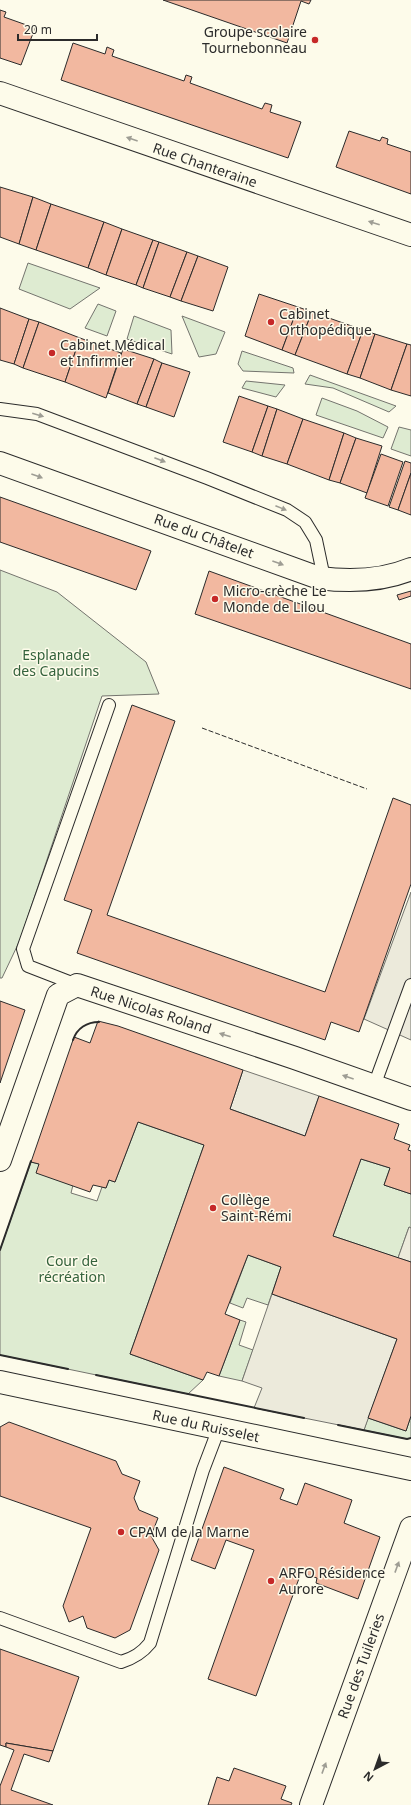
<svg xmlns="http://www.w3.org/2000/svg" width="411" height="1805" font-family="'Noto Sans',sans-serif">
  <rect width="100%" height="100%" fill="#fdfbea"/>
  <!-- green -->
  <g fill="#deebd1" stroke="#74746e">
    <polygon points="28,263 100,288 70,309 19,289"/>
    <polygon points="98,304 116,311 107,336 85,328"/>
    <polygon points="134,316 171,330 172,354 127,339"/>
    <polygon points="182,316 225,332 216,354 199,357"/>
    <polygon points="242,351 293,368 294,373 243,371 238,364"/>
    <polygon points="310,375 396,406 389,412 333,388 305,384"/>
    <polygon points="246,381 285,385 276,397 242,388"/>
    <polygon points="322,398 357,411 388,427 383,438 316,415"/>
    <polygon points="399,427 411,430 411,456 391,449"/>
    <polygon points="0,570 57,592 146,662 159,694 102,696 20,940 2,978 0,978"/>
    <polygon points="138,1122 204,1145 130,1354 203,1380 188,1394 0,1355 0,1250 31,1162 39,1164 73,1185 71,1193 97,1201 102,1187 106,1188 109,1180 115,1182"/>
    <polygon points="361,1159 390,1168 384,1185 411,1194 411,1228 409,1227 398,1258 333,1236"/>
    <polygon points="248,1255 281,1267 268,1305 247,1298 243,1308 230,1303"/>
    <polygon points="240,1320 246,1322 239,1345 253,1350 242,1381 219,1376"/>
    <polygon points="411,1416 411,1438 407,1439 364,1430 368,1418 406,1431"/>
  </g>
  <!-- parking -->
  <g fill="#eceadb" stroke="#74746e">
    <polygon points="411,892 411,1040 364,1019"/>
    <polygon points="243,1070 319,1096 305,1136 230,1109"/>
    <polygon points="409,1227 411,1228 411,1262 398,1258"/>
    <polygon points="272,1294 397,1339 364,1430 254,1408 262,1388 242,1381"/>
  </g>
  <!-- building -->
  <g fill="#f2b8a0" stroke="#2b2b2b">
    <polygon points="163,0 311,0 309,4 301,1 287,43"/>
    <polygon points="0,10 6,12 4,17 35,28 21,65 0,58"/>
    <polygon points="73,43 105,54 107,47 114,50 112,56 184,81 186,75 192,77 190,83 262,109 265,103 272,105 270,112 301,122 288,158 61,80"/>
    <polygon points="349,131 380,141 382,137 388,139 387,144 411,152 411,194 336,167"/>
    <polygon points="0,187 33,197 19,244 0,237"/>
    <polygon points="33,197 51,204 36,250 19,244"/>
    <polygon points="51,204 104,222 88,268 36,250"/>
    <polygon points="104,222 122,229 106,275 88,268"/>
    <polygon points="122,229 153,240 136,285 106,275"/>
    <polygon points="153,240 159,242 143,288 136,285"/>
    <polygon points="159,242 187,252 170,297 143,288"/>
    <polygon points="187,252 198,256 181,301 170,297"/>
    <polygon points="198,256 228,267 213,311 181,301"/>
    <polygon points="259,294 298,307 282,350 245,336"/>
    <polygon points="298,307 312,312 295,355 282,350"/>
    <polygon points="0,308 29,319 14,364 0,360"/>
    <polygon points="312,312 363,330 347,374 295,355"/>
    <polygon points="29,319 39,322 23,368 14,364"/>
    <polygon points="39,322 80,338 65,382 23,368"/>
    <polygon points="363,330 375,334 360,378 347,374"/>
    <polygon points="375,334 407,344 391,390 360,378"/>
    <polygon points="80,338 121,353 106,398 65,382"/>
    <polygon points="407,344 411,345 411,396 391,390"/>
    <polygon points="123,349 154,359 137,404 108,393"/>
    <polygon points="154,359 162,363 146,407 137,404"/>
    <polygon points="162,363 190,372 174,417 146,407"/>
    <polygon points="239,396 268,406 252,452 223,442"/>
    <polygon points="268,406 277,409 262,456 252,452"/>
    <polygon points="277,409 303,419 287,464 262,456"/>
    <polygon points="303,419 344,433 329,480 287,464"/>
    <polygon points="344,433 356,438 340,483 329,480"/>
    <polygon points="356,438 382,446 367,493 340,483"/>
    <polygon points="381,454 403,462 388,506 365,498"/>
    <polygon points="405,461 411,463 411,473 398,510 389,507"/>
    <polygon points="411,473 411,515 398,510"/>
    <polygon points="0,497 151,551 136,590 0,542"/>
    <polygon points="209,571 411,644 411,689 195,614"/>
    <polygon points="411,591 411,596 399,600 397,595"/>
    <polygon points="132,705 175,721 107,915 325,992 393,798 411,805 411,884 359,1032 331,1022 325,1040 77,953 92,910 64,900"/>
    <polygon points="0,1001 25,1010 0,1083"/>
    <polygon points="98,1021 118,1026 243,1070 230,1109 305,1136 319,1096 399,1124 394,1139 410,1145 408,1150 411,1151 411,1194 384,1185 390,1168 361,1159 333,1236 411,1262 411,1416 406,1431 368,1418 397,1339 272,1294 281,1267 248,1255 225,1314 240,1320 219,1376 207,1372 203,1380 130,1354 204,1145 138,1122 115,1182 109,1180 106,1188 93,1185 90,1192 36,1173 39,1164 31,1162 74,1037 90,1043"/>
    <polygon points="9,1422 116,1461 122,1474 140,1481 134,1498 139,1510 158,1518 151,1536 159,1550 130,1630 115,1638 87,1628 83,1616 69,1622 63,1606 91,1528 0,1496 0,1427"/>
    <polygon points="224,1467 284,1489 280,1499 297,1505 305,1483 352,1500 344,1523 380,1537 358,1599 316,1583 317,1578 301,1573 256,1696 208,1679 254,1550 226,1540 215,1569 191,1560"/>
    <polygon points="0,1649 79,1677 53,1751 6,1743 6,1747 0,1745"/>
    <polygon points="6,1743 53,1751 49,1762 24,1754 11,1790 53,1805 0,1805 0,1786 14,1750 6,1747"/>
    <polygon points="234,1768 286,1786 281,1799 292,1803 291,1805 208,1805 217,1777 229,1781"/>
  </g>
  <g fill="none" stroke-linecap="round" stroke-linejoin="round">
    <defs>
      <g id="lane">
        <polyline points="0,409 37,414 207,478 287,510 305,522 316,540 324,578"/>
        <polyline points="77,985 28,966 23,949 109,705"/>
        <polyline points="374,1086 411,985"/>
        <path d="M 0,1618 L 121,1662 C 134,1658 142,1653 150,1643 L 203,1470 L 219,1428"/>
      </g>
      <g id="street">
        <polyline points="0,93 411,235"/>
        <path d="M 0,463 L 319,578 C 350,582 382,581 411,569"/>
        <polyline points="0,1160 58,995 77,985 295,1058 411,1099"/>
        <polyline points="0,1382 411,1469"/>
        <polyline points="311,1805 411,1528"/>
      </g>
    </defs>
    <!-- lane casing -->
    <use href="#lane" stroke="#2b2b2b" stroke-width="14"/>
    <!-- street casing -->
    <use href="#street" stroke="#2b2b2b" stroke-width="24"/>
    <!-- lane -->
    <use href="#lane" stroke="#fdfbea" stroke-width="12"/>
    <!-- street -->
    <use href="#street" stroke="#fdfbea" stroke-width="22"/>
    <!-- fence -->
    <polyline stroke="#2b2b2b" stroke-width="1" stroke-dasharray="5 2" stroke-linecap="butt" points="202,728 367,789"/>
    <!-- wall -->
    <g stroke="#2b2b2b" stroke-width="2">
      <path d="M 73,1040 C 77,1028 87,1022 99,1022"/>
      <polyline points="0,1250 31,1161"/>
      <polyline points="0,1355 68,1369"/>
      <polyline points="96,1375 304,1418"/>
      <polyline points="338,1425 407,1439 411,1438"/>
    </g>
  </g>
  <!-- one-way arrows -->
  <defs><path id="oneway-solid" d="M-6-.8H1V-3.2L6.5 0L1 3.2V.8H-6Z"/></defs>
  <g fill="#9e9d94">
    <use href="#oneway-solid" transform="translate(132 139) rotate(-161)"/>
    <use href="#oneway-solid" transform="translate(374 223) rotate(-162)"/>
    <use href="#oneway-solid" transform="translate(38 415) rotate(16)"/>
    <use href="#oneway-solid" transform="translate(160 460) rotate(21)"/>
    <use href="#oneway-solid" transform="translate(37 476) rotate(20)"/>
    <use href="#oneway-solid" transform="translate(281 508) rotate(22)"/>
    <use href="#oneway-solid" transform="translate(278 563) rotate(20)"/>
    <use href="#oneway-solid" transform="translate(225 1035) rotate(-162)"/>
    <use href="#oneway-solid" transform="translate(348 1077) rotate(-161)"/>
    <use href="#oneway-solid" transform="translate(397 1567) rotate(-70)"/>
    <use href="#oneway-solid" transform="translate(324 1768) rotate(-70)"/>
  </g>
  <!-- markers -->
  <g fill="#c62828" stroke="#fdfbea" stroke-width="1.5">
    <circle cx="315" cy="40" r="4"/>
    <circle cx="271" cy="322" r="4"/>
    <circle cx="52" cy="353" r="4"/>
    <circle cx="215" cy="599" r="4"/>
    <circle cx="213" cy="1208" r="4"/>
    <circle cx="121" cy="1532" r="4"/>
    <circle cx="271" cy="1581" r="4"/>
  </g>
  <g text-anchor="middle" stroke-width="3" stroke-linejoin="round" paint-order="stroke">
    <!-- poi labels -->
    <g font-size="14" fill="#2b2b2b" stroke="#fdfbea" text-anchor="start">
      <text x="307" y="37" text-anchor="end">Groupe scolaire<tspan x="307" dy="16">Tournebonneau</tspan></text>
      <text x="279" y="319">Cabinet<tspan x="279" dy="16">Orthopédique</tspan></text>
      <text x="60" y="350">Cabinet Médical<tspan x="60" dy="16">et Infirmier</tspan></text>
      <text x="223" y="596">Micro-crèche Le<tspan x="223" dy="16">Monde de Lilou</tspan></text>
      <text x="221" y="1205">Collège<tspan x="221" dy="16">Saint-Rémi</tspan></text>
      <text x="129" y="1537">CPAM de la Marne</text>
      <text x="279" y="1578">ARFO Résidence<tspan x="279" dy="16">Aurore</tspan></text>
    </g>
    <!-- street labels -->
    <g font-size="14" fill="#2b2b2b" stroke="#fdfbea">
      <text transform="translate(205 165) rotate(19)" y="5">Rue Chanteraine</text>
      <text transform="translate(204 536) rotate(20)" y="5">Rue du Châtelet</text>
      <text transform="translate(151 1010) rotate(18)" y="5">Rue Nicolas Roland</text>
      <text transform="translate(206 1426) rotate(12)" y="5">Rue du Ruisselet</text>
      <text transform="translate(361 1666) rotate(-70)" y="5">Rue des Tuileries</text>
    </g>
    <!-- park labels -->
    <g font-size="14" fill="#34623c" stroke="#fdfbea">
      <text x="56" y="660">Esplanade<tspan x="56" dy="16">des Capucins</tspan></text>
      <text x="72" y="1266">Cour de<tspan x="72" dy="16">récréation</tspan></text>
    </g>
  </g>
  <!-- north arrow -->
  <g transform="translate(375 1769) rotate(221)" stroke="#fdfbea" stroke-width="3" paint-order="stroke">
  <path d="M0-3L7 15L0 10L-7 15Z" fill="#2b2b2b"/>
  <text y="-6" font-size="11" font-weight="bold" text-anchor="middle" fill="#2b2b2b">N</text>
  </g>
  <!-- scale -->
  <path d="M18 34v6h79v-6" fill="none" stroke="#2b2b2b" stroke-width="2"/>
  <text x="24" y="34" font-size="12" fill="#2b2b2b" stroke="#fdfbea" stroke-width="3" paint-order="stroke">20 m</text>
</svg>
